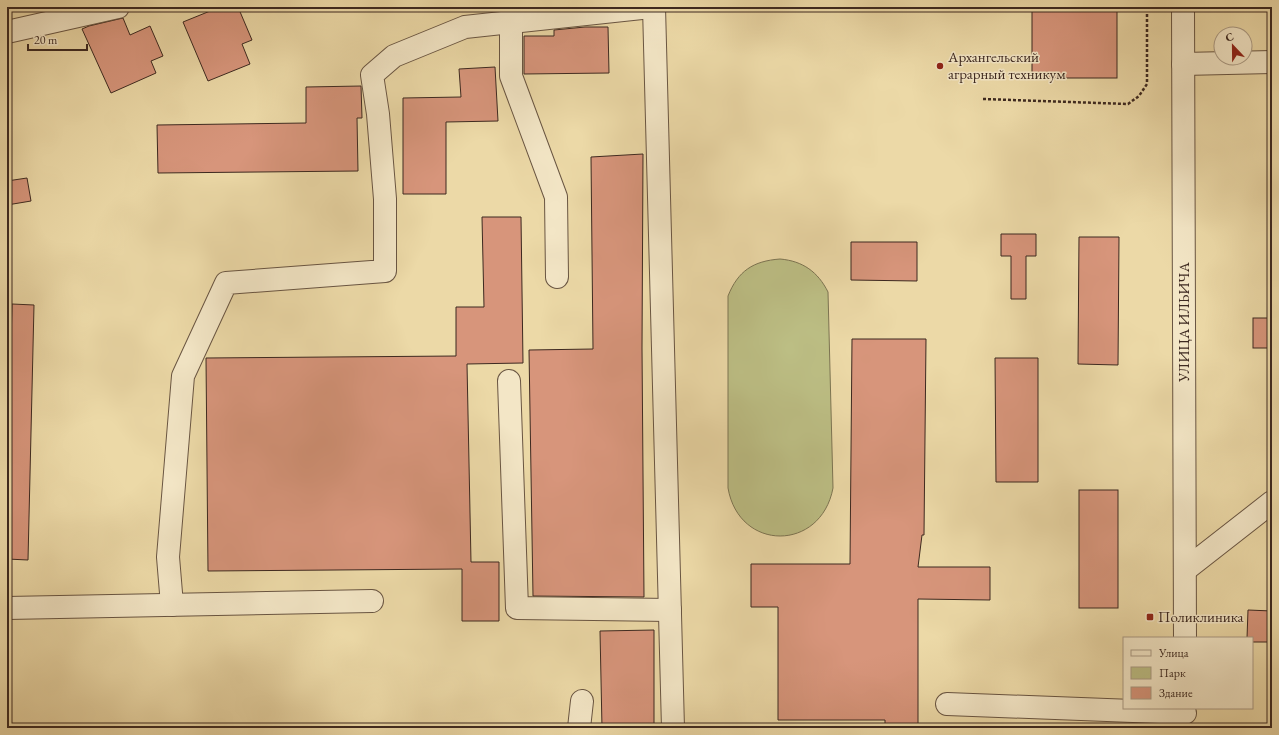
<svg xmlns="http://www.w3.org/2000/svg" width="1279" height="735" font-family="'EB Garamond',serif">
  <rect width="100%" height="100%" fill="#ecd9a7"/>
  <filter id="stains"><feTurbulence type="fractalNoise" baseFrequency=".005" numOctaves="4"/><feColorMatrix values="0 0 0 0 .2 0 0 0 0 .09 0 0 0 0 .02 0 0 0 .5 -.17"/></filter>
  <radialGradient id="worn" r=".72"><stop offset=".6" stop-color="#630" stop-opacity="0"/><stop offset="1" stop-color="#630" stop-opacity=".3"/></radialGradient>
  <!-- green -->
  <path fill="#bcbe84" stroke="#7c7452" d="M 780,259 C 803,261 818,272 828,292 L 833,488 C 821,552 739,552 728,488 L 728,296 C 738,271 753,261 780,259 Z"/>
  <!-- building -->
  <g fill="#d7957b" stroke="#3d2920">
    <polygon points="220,7 238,7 252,40 242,44 250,64 208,81 183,22"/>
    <rect x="1032" y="7" width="85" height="71"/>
    <polygon points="123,18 130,35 150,26 163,56 151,61 156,73 111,93 82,29 89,26"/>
    <polygon points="585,27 608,27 609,73 524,74 524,36 554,36 554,30"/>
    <polygon points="495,67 498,121 446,122 446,194 403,194 403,98 461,97 459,69"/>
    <polygon points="361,86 362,118 357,118 358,171 158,173 157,125 306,123 306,87"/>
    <polygon points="643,154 642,348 644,597 533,596 529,350 593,349 591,157"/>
    <polygon points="27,178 31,201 7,205 7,181"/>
    <polygon points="482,217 521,217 523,363 467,364 471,562 499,562 499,621 462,621 462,569 208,571 206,358 456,356 456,307 484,307"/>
    <polygon points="1001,234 1036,234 1036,256 1026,256 1026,299 1011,299 1011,256 1001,256"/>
    <polygon points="1079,237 1119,237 1118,365 1078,364"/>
    <polygon points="851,242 917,242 917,281 851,280"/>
    <polygon points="12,304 34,305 28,560 7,559 7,503"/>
    <rect x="1253" y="318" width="19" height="30"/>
    <polygon points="852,339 926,339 924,535 922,535 918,567 990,567 990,600 918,599 918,727 885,727 885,720 778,720 778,607 751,607 751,564 850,564"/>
    <polygon points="995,358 1038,358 1038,482 996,482"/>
    <rect x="1079" y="490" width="39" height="118"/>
    <polygon points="1248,610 1272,611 1272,642 1252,642 1252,638 1247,638"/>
    <polygon points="654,630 654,728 602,728 600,631"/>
  </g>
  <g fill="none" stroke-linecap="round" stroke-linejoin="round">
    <defs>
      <g id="minor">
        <polyline points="654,7 673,728"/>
        <polyline points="1183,7 1185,638"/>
        <polyline points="511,22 511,76 556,197 557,277"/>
        <polyline points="7,32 118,7"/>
        <polyline points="1183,64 1272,62"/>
        <polyline points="509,381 517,608 670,610"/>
        <polyline points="1185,570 1272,502"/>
        <polyline points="172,605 168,557 183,376 226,283 385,271 385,199 378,114 372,75 394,56 465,27 651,7"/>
        <polyline points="7,608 372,601"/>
        <polyline points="947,704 1185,713"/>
        <polyline points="579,728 582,701"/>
      </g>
    </defs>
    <!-- minor casing -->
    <use href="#minor" stroke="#695542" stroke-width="24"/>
    <!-- path -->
    <polyline stroke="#3d2920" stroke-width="2.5" stroke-dasharray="3 2" stroke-linecap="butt" points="983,99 1128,104 1139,96 1147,84 1147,7"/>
    <!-- minor -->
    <use href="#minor" stroke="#f3e6c6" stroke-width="22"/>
  </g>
  <!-- markers -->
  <g fill="#8f2418" stroke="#f3e6c6" stroke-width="1.5">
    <circle cx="940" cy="66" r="4"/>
    <rect x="1146" y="613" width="8" height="8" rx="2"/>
  </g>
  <g text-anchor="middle" stroke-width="3" stroke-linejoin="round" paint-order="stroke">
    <!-- poi labels -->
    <g font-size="15" fill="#3d2920" stroke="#f3e6c6" text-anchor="start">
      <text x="948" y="62">Архангельский<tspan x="948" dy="17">аграрный техникум</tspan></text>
      <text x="1158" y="622">Поликлиника</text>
    </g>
    <!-- street labels -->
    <g font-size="15" fill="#3d2920" stroke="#f3e6c6">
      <text transform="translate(1184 322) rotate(-90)" y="5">УЛИЦА ИЛЬИЧА</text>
    </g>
  </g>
  <!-- margin -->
  <rect width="1279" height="735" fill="none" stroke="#ecd9a7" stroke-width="24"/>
  <rect x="8" y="8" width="1263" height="719" fill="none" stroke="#3d2920" stroke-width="2"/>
  <rect x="12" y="12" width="1255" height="711" fill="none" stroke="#3d2920"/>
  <!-- legend -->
  <rect x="1123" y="637" width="130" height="72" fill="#f3e6c6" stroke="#aa9a84"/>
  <rect x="1131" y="650" width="20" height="6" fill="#f3e6c6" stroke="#aa9a84"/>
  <text x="1159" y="657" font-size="12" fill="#3d2920">Улица</text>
  <rect x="1131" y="667" width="20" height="12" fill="#bcbe84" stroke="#aa9a84"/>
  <text x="1159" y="677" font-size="12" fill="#3d2920">Парк</text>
  <rect x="1131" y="687" width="20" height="12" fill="#d7957b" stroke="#aa9a84"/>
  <text x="1159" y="697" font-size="12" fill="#3d2920">Здание</text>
  <!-- north arrow -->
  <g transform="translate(1233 46) rotate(338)"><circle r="19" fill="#f3e6c6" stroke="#aa9a84"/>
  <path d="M0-3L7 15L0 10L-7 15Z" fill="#8f2418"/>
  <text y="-6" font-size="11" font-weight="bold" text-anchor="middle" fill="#3d2920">С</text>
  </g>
  <!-- scale -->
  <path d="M28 44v6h59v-6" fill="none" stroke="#3d2920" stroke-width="2"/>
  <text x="34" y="44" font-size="12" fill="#3d2920" stroke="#f3e6c6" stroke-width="3" paint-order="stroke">20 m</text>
  <rect width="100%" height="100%" filter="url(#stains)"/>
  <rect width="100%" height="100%" fill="url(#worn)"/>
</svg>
